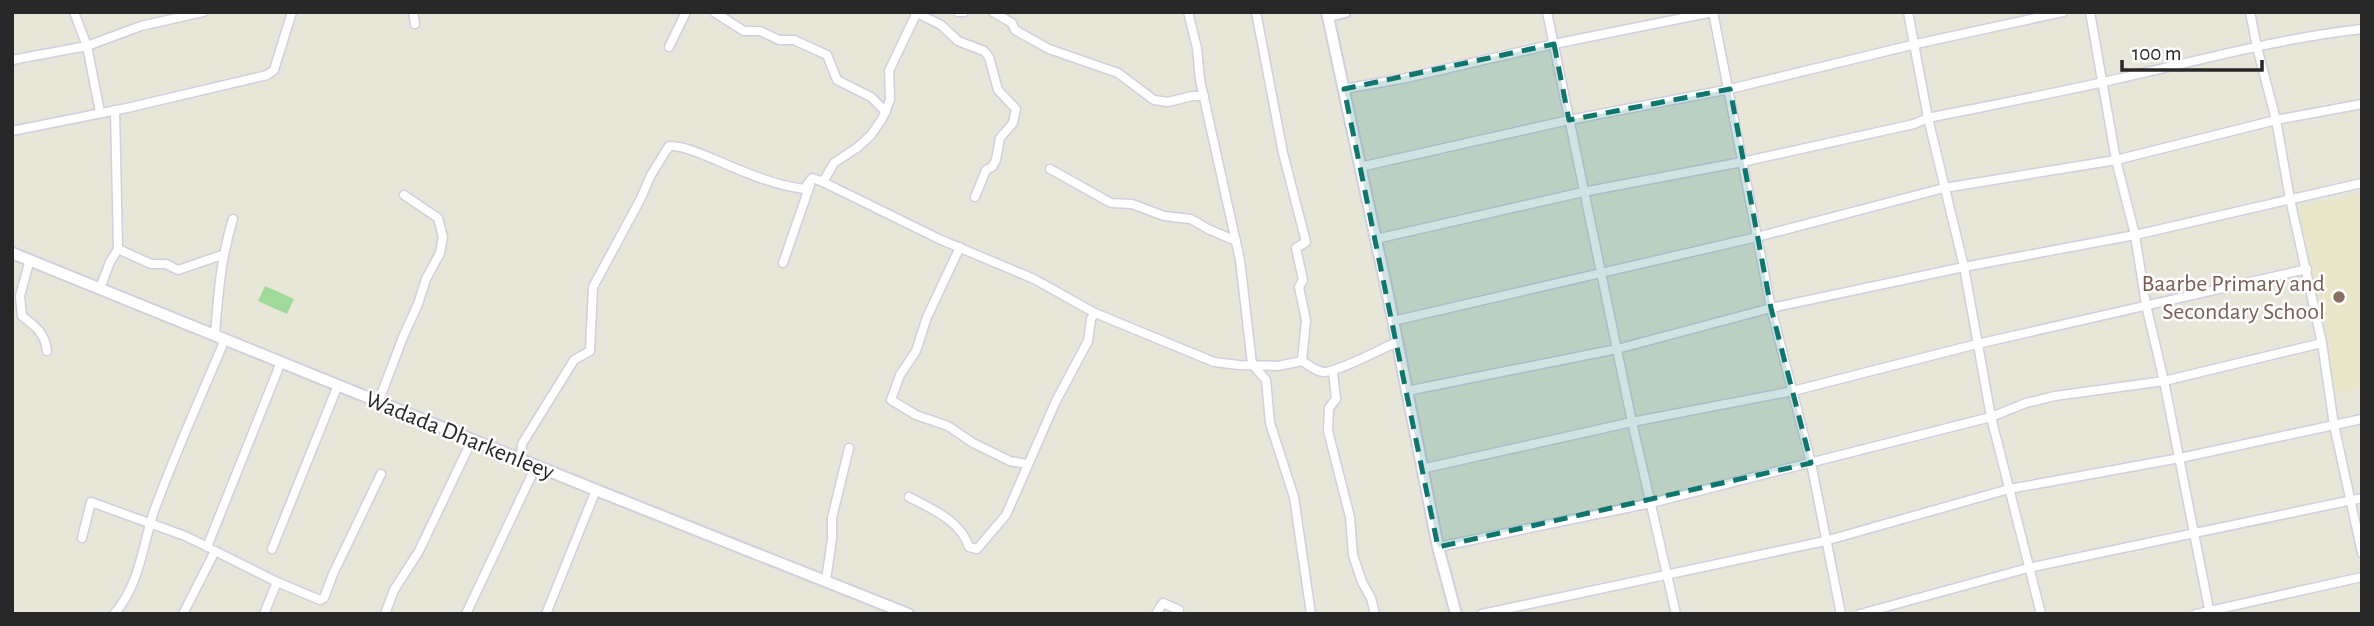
<svg xmlns="http://www.w3.org/2000/svg" width="2374" height="626" font-family="'Alegreya Sans',sans-serif">
  <rect width="100%" height="100%" fill="#e8e5d9"/>
  <!-- education -->
  <polygon fill="#e9e6c9" points="2362,193 2362,387 2335,393 2299,207"/>
  <!-- green -->
  <polygon fill="#a0da9a" points="265,286 294,299 287,314 258,301"/>
  <g fill="none" stroke-linecap="round" stroke-linejoin="round">
    <defs>
      <g id="street">
        <polyline points="74,12 87,46 100,112"/>
        <polyline points="413,12 415,24"/>
        <polyline points="714,12 744,31 760,31 779,40 794,40 827,55 837,80 871,97 886,112"/>
        <polyline points="958,12 964,12"/>
        <polyline points="993,12 1012,23 1015,30 1049,49 1118,73 1154,100 1168,102 1192,96 1204,96"/>
        <polyline points="1188,12 1197,48 1200,80 1240,260 1252,364 1266,380 1270,423 1294,497 1311,614"/>
        <polyline points="1256,12 1283,153 1306,242 1296,248 1303,280 1299,287 1306,320 1302,361"/>
        <polyline points="1547,12 1632,422 1676,614"/>
        <polyline points="1713,12 1771,308 1811,463 1841,614"/>
        <polyline points="1908,12 1928,118 1964,267 1991,417 2041,614"/>
        <polyline points="2090,12 2116,160 2135,235 2146,305 2164,381 2210,614"/>
        <polyline points="2250,12 2257,47 2276,120 2290,199 2322,343 2334,425 2362,553"/>
        <polyline points="917,13 941,25 958,41 984,51 989,57 998,90 1016,109 1013,123 1000,138 996,160 992,167 986,170 975,197"/>
        <polyline points="669,47 686,12"/>
        <polyline points="12,60 87,46 141,26 203,12"/>
        <polyline points="1344,89 1406,78 1554,44 1713,12"/>
        <polyline points="12,131 127,108 267,75 274,70 292,12"/>
        <polyline points="1360,167 1569,120 1730,89 1916,44 2063,12"/>
        <polyline points="1050,169 1111,203 1132,204 1164,216 1191,219 1208,229 1236,241"/>
        <polyline points="823,182 834,163 858,147 871,135 882,119 890,100 889,71 917,12"/>
        <path d="M 1376,239 L 1583,192 L 1742,162 L 1914,124 L 1928,118 C 1992,105 2057,93 2121,78 C 2201,60 2280,38 2362,29"/>
        <polyline points="960,247 927,317 916,351 900,375 891,400 916,415 948,426 973,443 1010,461 1027,464"/>
        <polyline points="118,249 151,264 166,264 178,270 222,255"/>
        <path d="M 30,259 L 20,296 L 22,316 C 35,326 45,333 47,351"/>
        <polyline points="783,263 810,185"/>
        <polyline points="100,288 110,262 118,249 115,110"/>
        <polyline points="1393,321 1757,237 1944,188 2116,160 2276,120 2362,104"/>
        <path d="M 215,335 C 218,295 221,257 233,219"/>
        <polyline points="1333,372 1336,399 1329,408 1328,431 1350,517 1353,555 1362,582 1371,598 1375,614"/>
        <polyline points="1407,391 1617,349 1771,308 1964,267 2135,235 2362,183"/>
        <polyline points="378,403 403,337 418,304 426,279 440,253 443,237 438,218 404,195"/>
        <path d="M 521,460 L 522,444 L 574,360 L 590,351 L 593,287 L 640,200 L 651,175 L 669,146 C 685,146 701,154 716,160 C 744,172 773,185 804,189 L 812,178 L 823,182 L 939,239 L 1034,279 L 1095,313 L 1214,362 L 1239,365 L 1278,366 L 1302,361 C 1309,365 1315,371 1323,372 C 1336,373 1381,349 1397,342"/>
        <polyline points="1421,469 1632,422 1793,391 1977,344 2307,269"/>
        <path d="M 909,497 C 932,509 961,521 969,547 L 977,549 L 1006,515 L 1056,401 L 1088,341 L 1091,319 L 1095,313"/>
        <polyline points="82,538 91,502 185,536 210,548"/>
        <polyline points="207,547 281,362"/>
        <polyline points="1438,547 1651,503 1991,417 2026,403 2055,396 2164,381 2322,343"/>
        <polyline points="272,549 338,385"/>
        <polyline points="826,580 832,539 832,518 849,448"/>
        <path d="M 114,614 C 139,586 142,549 153,514 C 174,455 201,397 225,339"/>
        <polyline points="183,614 215,551 277,582 320,600 324,598 333,574 381,474"/>
        <polyline points="264,614 277,582"/>
        <polyline points="385,614 394,590 419,551 472,440"/>
        <polyline points="466,614 536,466"/>
        <polyline points="546,614 596,490"/>
        <polyline points="1156,614 1163,603 1179,610"/>
        <polyline points="1482,614 1825,541 2009,489 2180,458 2362,419"/>
        <polyline points="1860,614 2028,568 2362,498"/>
        <polyline points="2196,614 2362,577"/>
      </g>
      <g id="secondary">
        <polyline points="1327,12 1389,300 1438,547 1456,614"/>
        <polyline points="1328,16 1345,12"/>
        <polyline points="12,253 596,490 908,614"/>
      </g>
    </defs>
    <!-- street casing -->
    <use href="#street" stroke="#cfcfde" stroke-width="11"/>
    <!-- secondary casing -->
    <use href="#secondary" stroke="#cfcfde" stroke-width="14"/>
    <!-- street -->
    <use href="#street" stroke="#fff" stroke-width="8"/>
    <!-- secondary -->
    <use href="#secondary" stroke="#fff" stroke-width="10"/>
  </g>
  <!-- marked area -->
  <path fill="#0f766e" fill-opacity="0.2" stroke="#0f766e" stroke-width="5" stroke-dasharray="14 9" stroke-linejoin="round" d="M 1554,44 L 1569,120 L 1730,89 L 1771,308 L 1811,463 L 1438,547 L 1344,89 Z"/>
  <!-- markers -->
  <circle fill="#8d6e63" stroke="#fff" stroke-width="2.5" cx="2339" cy="297" r="7"/>
  <g text-anchor="middle" stroke-width="5" stroke-linejoin="round" paint-order="stroke">
    <!-- education labels -->
    <g font-size="24" fill="#785e54" stroke="#fff" text-anchor="end">
      <text x="2325" y="291">Baarbe Primary and<tspan x="2325" dy="28">Secondary School</tspan></text>
    </g>
    <!-- street labels -->
    <g font-size="24" fill="#272727" stroke="#fff">
      <text transform="translate(460 435) rotate(22)" y="8">Wadada Dharkenleey</text>
    </g>
  </g>
  <!-- border -->
  <rect width="2374" height="626" fill="none" stroke="#272727" stroke-width="28"/>
  <!-- scale -->
  <path d="M2122 60v10h140v-10" fill="none" stroke="#272727" stroke-width="3.5"/>
  <text x="2132" y="60" font-size="21" fill="#272727" stroke="#ffffff" stroke-width="5" paint-order="stroke">100 m</text>
</svg>
